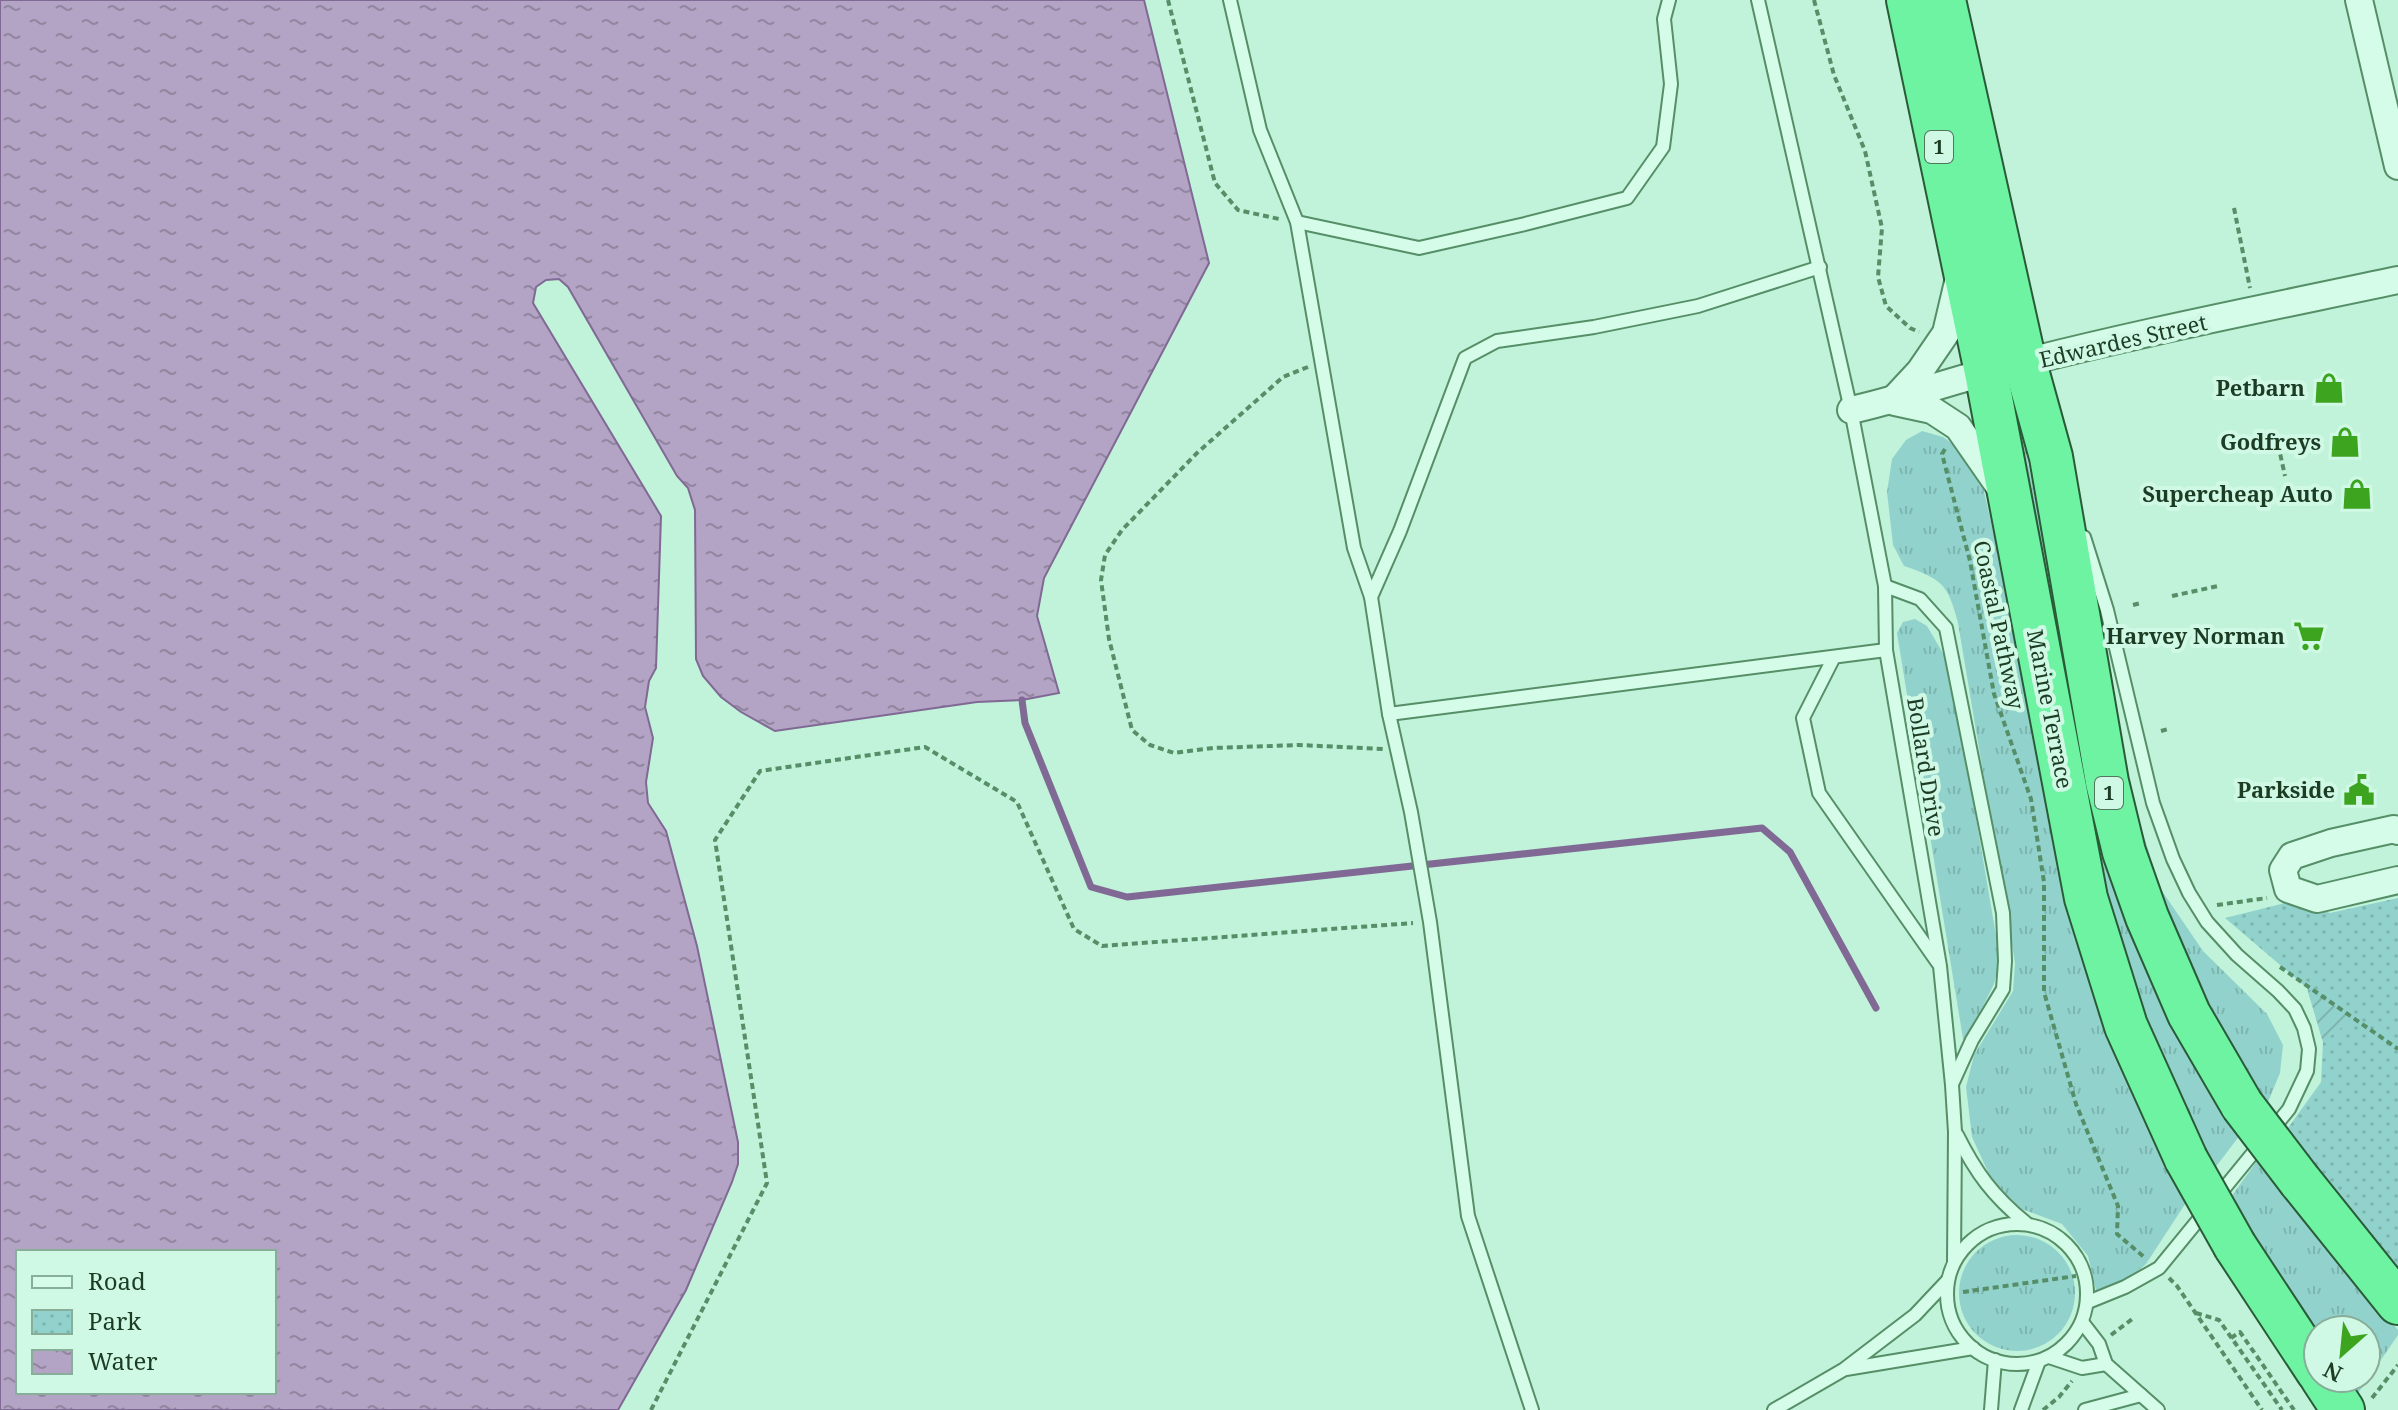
<svg xmlns="http://www.w3.org/2000/svg" width="2398" height="1410" font-family="'Noto Serif',serif">
  <defs>
    <pattern id="grass-tufts" width="24" height="20" patternUnits="userSpaceOnUse" patternTransform="scale(2)"><rect width="24" height="20" fill="#92d2cc"/><path d="M3 7l-1-3M5 7V3M7 7l1-3M15 17l-1-3M17 17v-4M19 17l1-3" fill="none" stroke="#7db5af"/></pattern>
    <pattern id="park-dots" width="8" height="8" patternUnits="userSpaceOnUse" patternTransform="scale(2)"><rect width="8" height="8" fill="#92d2cc"/><path d="M2 2h.1M6 6h.1" fill="none" stroke="#7db5af" stroke-width="1.8" stroke-linecap="round"/></pattern>
    <pattern id="garden-furrows" width="10" height="10" patternUnits="userSpaceOnUse" patternTransform="scale(2)"><rect width="10" height="10" fill="#92d2cc"/><path d="M-1 1l2-2M0 10L10 0M9 11l2-2" fill="none" stroke="#7db5af"/></pattern>
    <pattern id="water-ripples" width="26" height="14" patternUnits="userSpaceOnUse" patternTransform="scale(2)"><rect width="26" height="14" fill="#b3a3c4"/><path d="M2 4q2-2 4 0t4 0M15 11q2-2 4 0t4 0" fill="none" stroke="#91869f"/></pattern>
  </defs>
  <rect width="100%" height="100%" fill="#c0f3d9"/>
  <!-- grass -->
  <g fill="url(#grass-tufts)">
    <polygon points="2019,418 2102,831 2240,1135 2212,1172 2199,1153 2112,933 2013,421"/>
    <path d="M 1922,431 L 1943,437 L 1964,452 L 1983,487 L 2015,626 L 2191,1195 L 2146,1264 L 2099,1303 L 2088,1256 L 2062,1224 L 2022,1209 L 1993,1183 L 1972,1137 L 1966,1087 L 1974,1055 L 2013,991 L 2015,963 L 1958,623 C 1948,584 1942,579 1904,566 L 1893,545 L 1887,492 L 1892,459 L 1906,440 Z"/>
    <polygon points="1915,619 1927,626 1950,665 2000,959 1994,984 1964,1045 1897,633 1903,622"/>
    <polygon points="2137,814 2160,888 2203,951 2267,1014 2283,1045 2280,1073 2268,1102 2230,1051 2184,969 2133,828"/>
    <polygon points="2257,1161 2398,1330 2398,1335 2354,1399 2341,1378 2366,1378 2366,1330 2318,1330 2318,1342 2228,1201"/>
    <circle cx="2017" cy="1293" r="58"/>
  </g>
  <!-- park -->
  <polygon fill="url(#park-dots)" points="2398,898 2398,1272 2283,1135 2321,1082 2323,1042 2307,988 2225,918 2297,900 2330,913"/>
  <!-- garden -->
  <polygon fill="url(#garden-furrows)" points="2307,988 2354,1018 2323,1042"/>
  <!-- water -->
  <path fill="url(#water-ripples)" stroke="#806994" stroke-width="2" fill-rule="evenodd" d="M 0,0 L 1144,0 L 1209,263 L 1044,578 L 1037,616 L 1059,693 L 1022,700 L 977,702 L 775,731 L 741,712 L 721,697 L 703,676 L 696,659 L 695,510 L 688,488 L 677,476 L 568,287 L 559,279 L 546,280 L 536,287 L 533,303 L 661,516 L 656,668 L 649,681 L 645,707 L 653,738 L 646,782 L 648,803 L 666,831 L 697,946 L 738,1142 L 738,1164 L 732,1182 L 686,1290 L 618,1410 L 0,1410 ZM 18,1252 L 274,1252 L 274,1392 L 18,1392 Z"/>
  <g fill="none" stroke-linecap="round" stroke-linejoin="round">
    <!-- stream -->
    <polyline stroke="#806994" stroke-width="7" points="1022,700 1025,723 1091,887 1127,897 1762,828 1790,852 1876,1008"/>
    <defs>
      <g id="service">
        <polyline points="1230,0 1260,130 1297,222 1354,548 1371,597"/>
        <polyline points="1758,0 1851,410 1885,586 1886,650 1940,966 1952,1085 1955,1132 1954,1262"/>
        <polyline points="1297,222 1419,248 1525,224 1627,198 1663,147 1671,84 1664,19 1669,0"/>
        <polyline points="2084,537 2107,610 2153,803 2173,859 2189,893 2207,922 2237,955 2278,991 2295,1009 2304,1028 2309,1049 2307,1071 2289,1109 2159,1268 2125,1287 2088,1302"/>
        <polyline points="1885,586 1920,599 1946,628 2003,913 2005,961 2003,989 1972,1040 1953,1082"/>
        <polyline points="1834,657 1803,718 1819,793 1938,963"/>
        <polyline points="1389,714 1886,650"/>
        <path d="M 1957,1135 C 1976,1173 1993,1196 2026,1223"/>
        <circle cx="2017" cy="1294" r="70"/>
        <polyline points="2082,1322 2099,1344 2106,1364 2158,1410"/>
        <polyline points="2049,1357 2082,1368 2106,1364"/>
        <polyline points="1846,1369 1973,1348"/>
        <polyline points="1532,1410 1468,1216 1430,922 1411,812 1389,714 1371,597 1400,531 1465,358 1497,341 1594,327 1698,306 1820,267"/>
        <polyline points="1774,1410 1843,1370 1915,1315 1948,1280"/>
        <polyline points="1991,1410 1995,1360"/>
        <polyline points="2021,1410 2039,1361"/>
        <polyline points="2085,1410 2141,1395"/>
      </g>
      <g id="minor">
        <polyline points="2359,0 2398,166"/>
        <polyline points="1894,399 1920,371 1946,333 1959,278"/>
        <polyline points="1895,402 1932,410 1958,427 1999,486"/>
        <path d="M 1851,410 C 1897,400 1941,384 1987,372 C 2122,336 2261,309 2398,280"/>
        <polyline points="2398,831 2394,829 2331,843 2292,856 2283,870 2288,889 2317,899 2398,880"/>
      </g>
      <g id="trunk">
        <polyline points="1908,0 1986,372 2086,898 2126,1026 2186,1159"/>
        <polyline points="1944,0 2025,363 2051,457 2107,782 2124,852 2147,917 2189,1014 2242,1105"/>
        <polyline points="2300,1181 2398,1303"/>
        <polyline points="2235,1246 2318,1372"/>
        <polyline points="2322,1378 2343,1410"/>
      </g>
    </defs>
    <!-- service casing -->
    <use href="#service" stroke="#558e67" stroke-width="16"/>
    <!-- minor casing -->
    <use href="#minor" stroke="#558e67" stroke-width="30"/>
    <!-- trunk casing -->
    <use href="#trunk" stroke="#2a5b37" stroke-width="46"/>
    <!-- path -->
    <g stroke="#558e67" stroke-width="4" stroke-dasharray="6 4" stroke-linecap="butt">
      <polyline points="1168,0 1215,183 1238,210 1279,219"/>
      <polyline points="1814,0 1834,75 1865,151 1882,228 1878,277 1886,306 1910,328 1919,332"/>
      <polyline points="2234,208 2250,288"/>
      <polyline points="1308,367 1283,377 1197,453 1122,530 1105,555 1101,580 1109,639 1132,730 1150,745 1174,753 1213,748 1299,745 1383,749"/>
      <polyline points="2276,435 2285,476"/>
      <polyline points="1945,449 1942,454 1970,561 1994,694 2031,799 2044,882 2044,992 2076,1104 2118,1206 2117,1234 2144,1257"/>
      <polyline points="2172,596 2218,586"/>
      <polyline points="2133,605 2141,603"/>
      <polyline points="2161,731 2168,729"/>
      <polyline points="2217,905 2267,898"/>
      <polyline points="2280,967 2398,1049"/>
      <polyline points="2169,1278 2177,1286 2262,1410"/>
      <polyline points="1963,1292 2076,1276"/>
      <polyline points="2196,1313 2219,1320 2282,1410"/>
      <polyline points="2111,1335 2135,1317"/>
      <polyline points="2231,1338 2240,1332 2294,1410"/>
      <polyline points="2372,1398 2398,1365"/>
      <polyline points="651,1410 767,1183 715,840 760,771 925,747 1017,802 1074,929 1102,946 1413,923"/>
      <polyline points="2043,1410 2059,1397 2072,1381"/>
    </g>
    <!-- service -->
    <use href="#service" stroke="#d4fce8" stroke-width="12"/>
    <!-- minor -->
    <use href="#minor" stroke="#d4fce8" stroke-width="26"/>
    <!-- trunk -->
    <use href="#trunk" stroke="#6df3a2" stroke-width="42"/>
    <defs>
      <g id="trunk-bridge">
        <polyline points="2242,1105 2300,1181"/>
        <polyline points="2186,1159 2235,1246"/>
      </g>
    </defs>
    <!-- trunk-bridge casing -->
    <use href="#trunk-bridge" stroke="#2a5b37" stroke-width="46" stroke-linecap="butt"/>
    <!-- trunk-bridge -->
    <use href="#trunk-bridge" stroke="#6df3a2" stroke-width="42"/>
  </g>
  <!-- icons -->
  <defs>
    <symbol id="shop-bare" viewBox="-9 -9 18 18"><path d="M-5-2.5h2.3a2.7 3.5 0 0 1 5.4 0H5L5.5 6h-11ZM-1.5-2.5h3a1.5 2.3 0 0 0-3 0Z" fill="#3ca41e" stroke="#d0f9e5" stroke-width="2.5" paint-order="stroke"/></symbol>
    <symbol id="supermarket-bare" viewBox="-9 -9 18 18"><path d="M-6-5.5h2.5l.6 2H6L4.5 2H-2.5L-4.4-4H-6ZM-1.5 3.2a1.3 1.3 0 1 0 .1 0ZM3 3.2a1.3 1.3 0 1 0 .1 0Z" fill="#3ca41e" stroke="#d0f9e5" stroke-width="2.5" paint-order="stroke"/></symbol>
    <symbol id="civic-bare" viewBox="-9 -9 18 18"><path d="M-.6-6.5H3V-4.5H.6V-3L4-1V1h2V6H-6V1h2V-1L-.6-3ZM-1.2 2.5V6h2.4V2.5Z" fill="#3ca41e" stroke="#d0f9e5" stroke-width="2.5" paint-order="stroke"/></symbol>
  </defs>
  <g fill-rule="evenodd">
    <use href="#shop-bare" x="2307" y="366" width="44" height="44"/>
    <use href="#shop-bare" x="2323" y="420" width="44" height="44"/>
    <use href="#shop-bare" x="2335" y="472" width="44" height="44"/>
    <use href="#supermarket-bare" x="2287" y="614" width="44" height="44"/>
    <use href="#civic-bare" x="2337" y="768" width="44" height="44"/>
  </g>
  <g text-anchor="middle" stroke-width="8" stroke-linejoin="round" paint-order="stroke">
    <!-- shield labels -->
    <g fill="#d0f9e5" stroke="#52755e" stroke-width="2">
      <rect x="1925" y="131" width="28" height="32" rx="6"/>
      <rect x="2095" y="777" width="28" height="32" rx="6"/>
    </g>
    <g font-size="20" font-weight="bold" fill="#1c3c24">
      <text x="1939" y="154">1</text>
      <text x="2109" y="800">1</text>
    </g>
    <!-- street labels -->
    <g font-size="22" fill="#1c3c24" stroke="#d0f9e5">
      <text transform="translate(2123 341) rotate(-13)" y="8">Edwardes Street</text>
      <text transform="translate(1999 625) rotate(78)" y="8">Coastal Pathway</text>
      <text transform="translate(2050 709) rotate(79)" y="8">Marine Terrace</text>
      <text transform="translate(1926 767) rotate(81)" y="8">Bollard Drive</text>
    </g>
    <!-- poi labels -->
    <g font-size="22" font-weight="bold" fill="#1c3c24" stroke="#d0f9e5" text-anchor="end">
      <text x="2305" y="396">Petbarn</text>
      <text x="2321" y="450">Godfreys</text>
      <text x="2333" y="502">Supercheap Auto</text>
      <text x="2285" y="644">Harvey Norman</text>
      <text x="2335" y="798">Parkside</text>
    </g>
  </g>
  <!-- legend -->
  <rect x="16" y="1250" width="260" height="144" fill="#d0f9e5" stroke="#88ad98" stroke-width="2"/>
  <rect x="32" y="1276" width="40" height="12" fill="#d4fce8" stroke="#88ad98" stroke-width="2"/>
  <text x="88" y="1290" font-size="24" fill="#1c3c24">Road</text>
  <rect x="32" y="1310" width="40" height="24" fill="url(#park-dots)" stroke="#88ad98" stroke-width="2"/>
  <text x="88" y="1330" font-size="24" fill="#1c3c24">Park</text>
  <rect x="32" y="1350" width="40" height="24" fill="url(#water-ripples)" stroke="#88ad98" stroke-width="2"/>
  <text x="88" y="1370" font-size="24" fill="#1c3c24">Water</text>
  <!-- north arrow -->
  <g transform="translate(2342 1354) rotate(207)"><circle r="38" fill="#d0f9e5" stroke="#88ad98" stroke-width="2"/>
  <path d="M0-6L14 30L0 20L-14 30Z" fill="#3ca41e"/>
  <text y="-12" font-size="22" font-weight="bold" text-anchor="middle" fill="#1c3c24">N</text>
  </g>
</svg>
